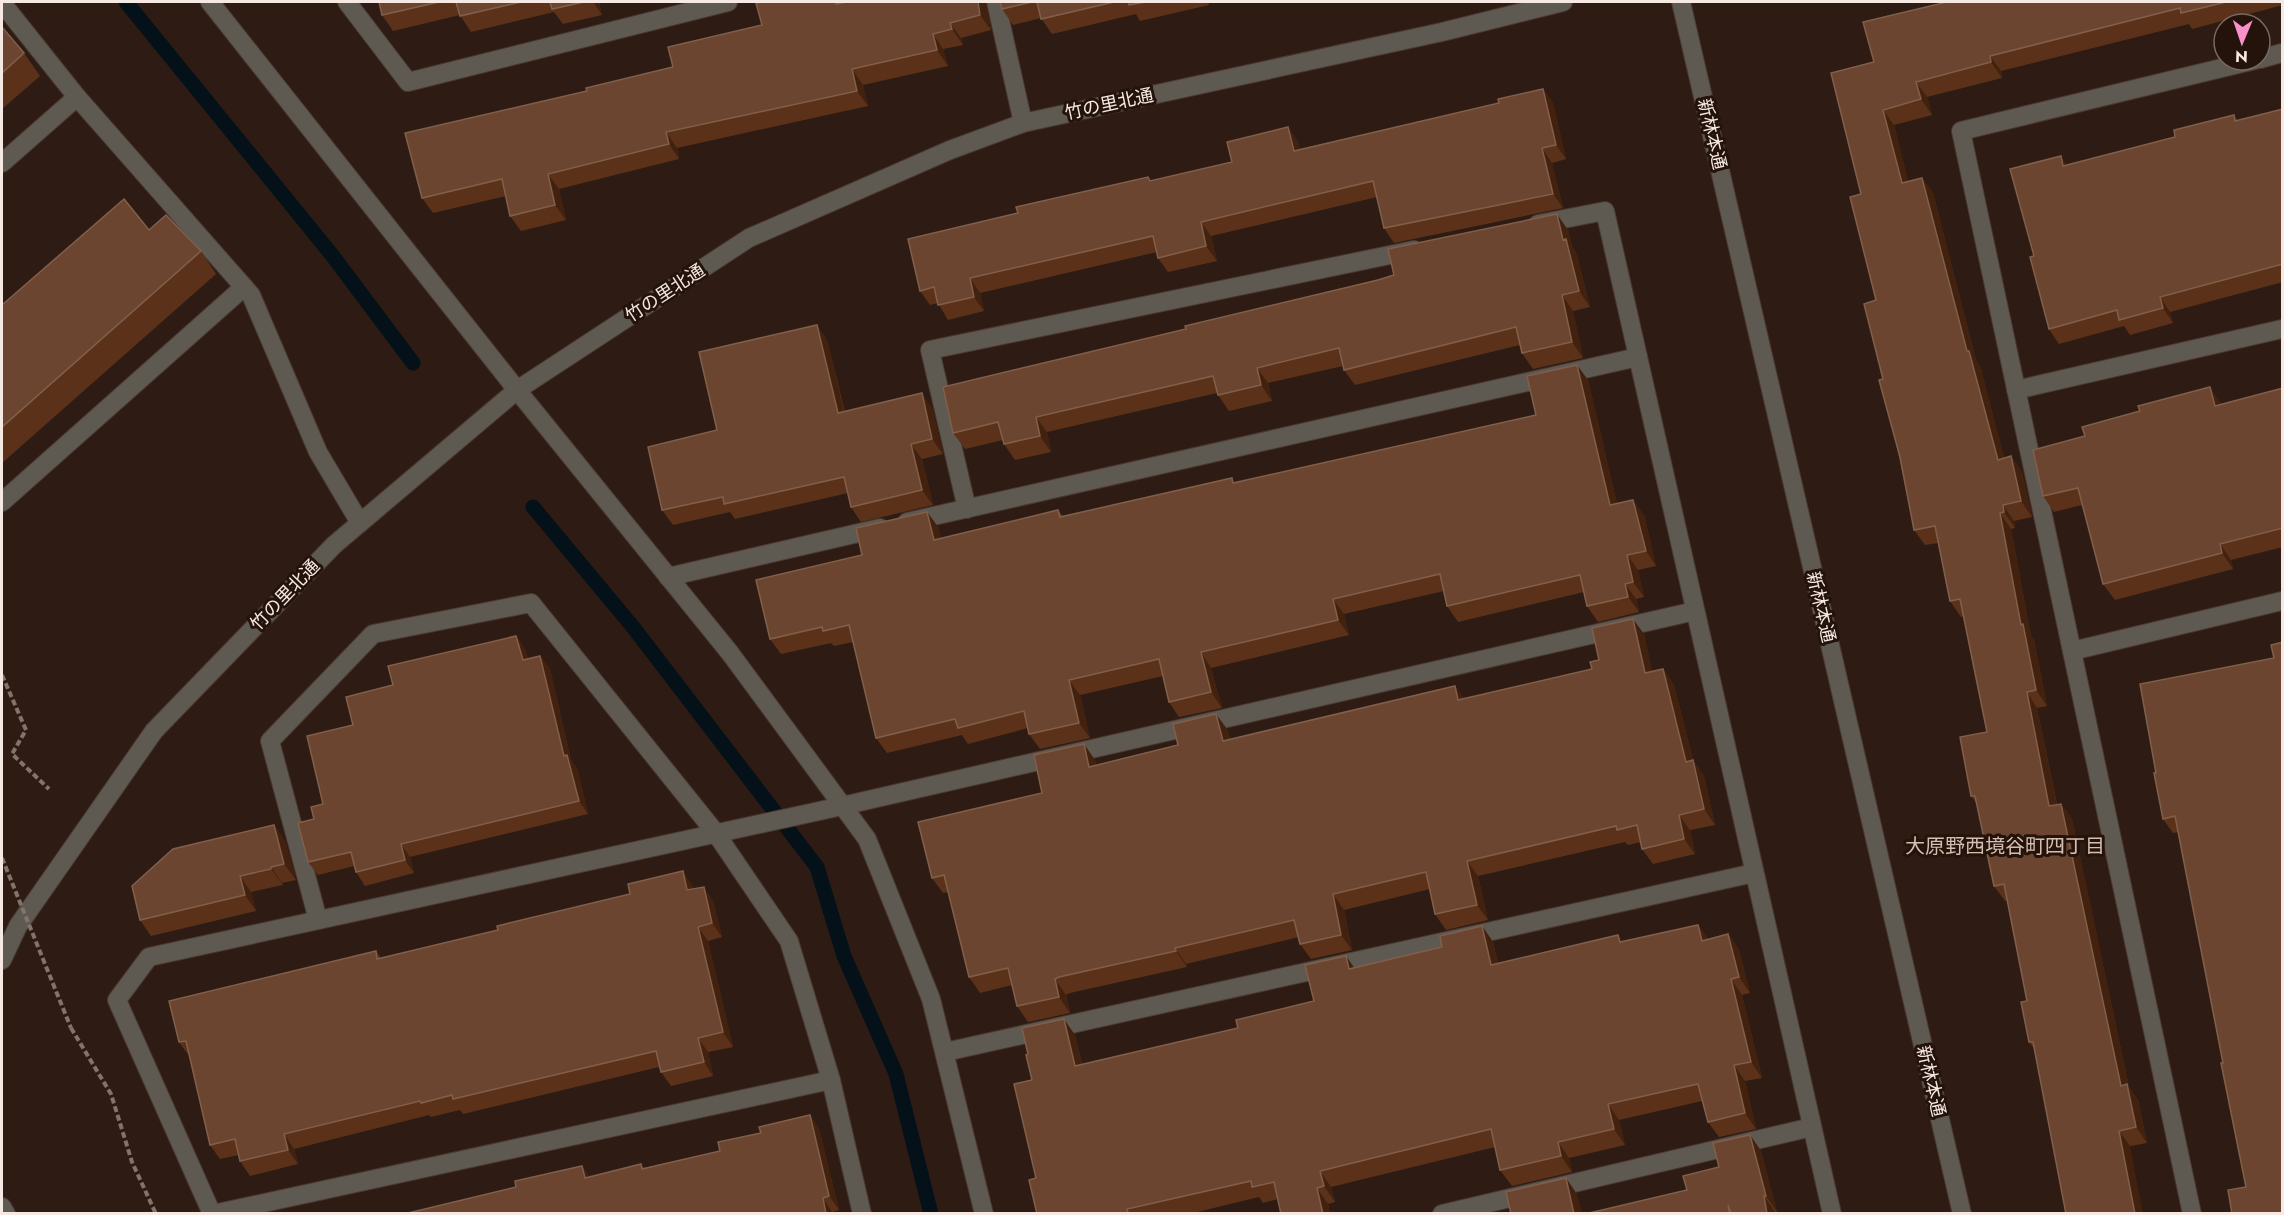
<svg xmlns="http://www.w3.org/2000/svg" width="2284" height="1215" font-family="Jost,'Noto Sans JP',sans-serif">
  <rect width="100%" height="100%" fill="#2e1c14"/>
  <g fill="none" stroke-linecap="round" stroke-linejoin="round">
    <!-- stream -->
    <g stroke="#051119" stroke-width="15">
      <polyline points="126,2 332,255 413,363"/>
      <polyline points="533,507 633,627 817,867 844,956 896,1074 931,1214"/>
    </g>
    <defs>
      <g id="minor">
        <polyline points="210,2 517,390 730,653 867,839 931,999 984,1214"/>
        <polyline points="347,2 408,82 728,2"/>
        <polyline points="996,2 1023,123"/>
        <polyline points="1681,2 1962,1214"/>
        <polyline points="2,3 77,97 251,295 318,452 360,523"/>
        <polyline points="2260,59 2282,53"/>
        <polyline points="2,163 77,97"/>
        <polyline points="1538,224 1605,211 1832,1214"/>
        <polyline points="2016,390 2282,329"/>
        <polyline points="2,502 244,287"/>
        <polyline points="967,509 930,350 1414,250"/>
        <polyline points="907,522 1638,357"/>
        <polyline points="668,577 880,528"/>
        <polyline points="2072,651 2282,601"/>
        <polyline points="318,920 270,741 373,634 531,603 715,832 789,941 831,1080 862,1214"/>
        <polyline points="2,960 18,926 154,731 334,545 517,390 749,238 950,150 1023,123 1442,32 1563,2"/>
        <polyline points="945,1052 1754,873"/>
        <polyline points="2,1207 6,1214"/>
        <polyline points="212,1214 117,1000 149,957 842,806 1695,611"/>
        <polyline points="213,1214 831,1080"/>
        <polyline points="1442,1214 1812,1127"/>
        <polyline points="2192,1214 1961,131 2255,60"/>
      </g>
    </defs>
    <!-- minor casing -->
    <use href="#minor" stroke="#4a3931" stroke-width="20"/>
    <!-- path -->
    <g stroke="#82736b" stroke-width="4" stroke-dasharray="6 3" stroke-linecap="butt">
      <polyline points="2,675 26,730 12,754 49,789"/>
      <polyline points="71,1028 111,1094 132,1162 156,1214"/>
    </g>
    <!-- minor -->
    <use href="#minor" stroke="#5e5951" stroke-width="18"/>
    <!-- path-bridge -->
    <polyline stroke="#82736b" stroke-width="4" stroke-dasharray="6 3" stroke-linecap="butt" points="2,858 71,1028"/>
  </g>
  <!-- wall -->
  <g fill="#5b3219">
    <polygon points="379,2 599,2 602,15 563,24 554,12 471,32 460,15 393,31 382,15"/>
    <polygon points="763,2 986,2 991,30 961,38 963,45 943,49 948,66 863,85 868,106 677,148 679,159 559,189 566,220 521,231 510,216 506,196 433,213 422,198 587,91 673,67 762,25"/>
    <polygon points="1000,2 1208,2 1209,5 1140,21 1136,14 1052,34 1041,18 1013,25 1002,9"/>
    <polygon points="1947,2 2283,2 2283,5 2192,29 2189,24 2001,71 2002,78 1927,97 1932,115 1894,125 1908,181 1922,178 1933,193 1976,360 1980,366 2004,458 2011,456 2022,472 2032,517 2014,521 2015,528 2011,529 2031,636 2034,640 2047,706 2037,708 2057,804 2061,804 2072,819 2129,1087 2138,1100 2147,1143 2130,1146 2035,1050 2029,1042 2027,1001 2007,901 2005,901 1994,886 1977,804 1971,796 1987,732 1964,616 1961,617 1950,601 1938,543 1925,545 1914,530 1883,379 1876,300 1861,194 1874,62"/>
    <polygon points="2,27 24,53 40,76 2,109"/>
    <polygon points="1543,89 1553,103 1566,159 1552,163 1563,208 1394,243 1384,228 1377,197 1211,236 1217,261 1168,272 1158,258 1157,252 980,293 984,311 948,320 938,303 930,305 920,291 1018,213 1148,177 1151,181 1232,162 1288,127 1298,142 1300,149 1499,103"/>
    <polygon points="2283,109 2283,282 2170,312 2173,323 2130,335 2124,326 2059,344 2049,329 2034,256 2067,165 2175,137 2234,115 2238,121"/>
    <polygon points="149,230 201,251 216,274 2,463 2,305"/>
    <polygon points="1568,230 1572,246 1577,255 1590,307 1573,311 1583,358 1533,369 1522,353 1520,345 1355,385 1344,370 1343,366 1268,383 1272,401 1229,411 1218,395 1217,393 1047,432 1051,452 1015,460 1004,444 1003,440 965,449 953,433 1186,329"/>
    <polygon points="817,325 827,340 845,412 932,408 943,454 922,459 933,505 861,522 851,507 848,493 735,519 730,512 673,525 662,510 717,430"/>
    <polygon points="1588,380 1617,504 1644,515 1656,566 1638,570 1644,597 1636,599 1639,612 1598,622 1587,606 1584,592 1458,622 1447,606 1444,591 1344,614 1349,635 1211,668 1222,708 1179,717 1169,702 1163,676 1080,695 1090,738 1040,749 1029,734 1028,728 968,744 962,735 887,753 876,738 853,642 834,646 831,643 781,654 770,639 862,555 927,512 938,527 941,539 1058,510 1063,516 1235,483 1536,415"/>
    <polygon points="2283,388 2283,547 2231,560 2233,569 2115,600 2103,584 2082,505 2054,512 2043,496 2221,404"/>
    <polygon points="1644,634 1652,672 1663,669 1674,685 1693,760 1704,776 1715,825 1690,830 1695,854 1653,864 1642,849 1641,842 1628,845 1625,842 1478,876 1488,920 1446,930 1435,914 1430,889 1344,910 1352,950 1311,959 1300,944 1299,937 1186,964 1187,967 1070,993 1066,995 1070,1013 1028,1022 1017,1006 1012,985 980,993 969,977 948,892 943,893 932,878 1042,793 1095,760 1096,765 1178,745 1227,729 1230,739 1455,686 1464,699 1592,669 1599,660"/>
    <polygon points="516,636 525,649 528,659 540,656 550,669 571,760 577,768 588,814 410,857 414,873 365,886 356,872 354,866 318,875 308,862 314,819 323,804 353,725 393,685"/>
    <polygon points="2274,658 2246,1187 2223,1063 2178,832 2173,833 2163,819 2156,773"/>
    <polygon points="274,825 285,841 296,880 282,883 283,885 251,892 256,911 151,936 140,920"/>
    <polygon points="692,885 693,889 713,901 722,937 708,941 733,1047 708,1052 713,1076 671,1086 661,1072 659,1067 463,1114 460,1110 431,1117 429,1115 294,1149 298,1164 250,1176 240,1161 239,1155 220,1159 210,1145 189,1056 179,1042 376,951 381,958"/>
    <polygon points="1698,925 1708,939 1728,934 1739,950 1750,993 1742,995 1762,1078 1745,1081 1756,1129 1719,1137 1708,1122 1702,1101 1619,1120 1625,1145 1569,1158 1572,1172 1512,1186 1500,1170 1495,1147 1331,1187 1335,1202 1328,1204 1330,1214 1281,1214 1278,1199 1263,1203 1259,1197 1189,1214 1037,1214 1032,1080 1075,1035 1082,1064 1238,1028 1314,1001 1346,956 1354,968 1442,947 1482,926 1493,942 1498,963 1623,942"/>
    <polygon points="810,1115 819,1129 839,1210 832,1212 590,1177 641,1164 644,1168 720,1151 761,1133"/>
    <polygon points="1750,1135 1761,1151 1777,1212 1775,1212 1775,1214 1585,1214 1687,1190 1719,1167"/>
  </g>
  <!-- shaded-wall -->
  <g fill="#42210e">
    <polygon points="593,2 599,2 602,15"/>
    <polygon points="978,2 986,2 991,30 980,15"/>
    <polygon points="950,23 961,38 963,45 952,29"/>
    <polygon points="933,34 943,49 948,66 937,50"/>
    <polygon points="1990,56 2001,71 2002,78 1991,62"/>
    <polygon points="852,69 863,85 868,106 857,91"/>
    <polygon points="1916,82 1927,97 1932,115 1921,99"/>
    <polygon points="1543,89 1553,103 1566,159 1556,145"/>
    <polygon points="1883,110 1894,125 1913,199 1902,183"/>
    <polygon points="1288,127 1298,142 1304,165 1294,151"/>
    <polygon points="666,132 677,148 679,159 669,144"/>
    <polygon points="1542,148 1552,163 1563,208 1553,194"/>
    <polygon points="2061,156 2071,171 2063,166"/>
    <polygon points="548,174 559,189 566,220 555,205"/>
    <polygon points="1922,178 1933,193 1976,360 1980,366 2009,475 1998,460 1967,351"/>
    <polygon points="1557,214 1568,230 1572,246 1577,255 1590,307 1579,291 1563,240"/>
    <polygon points="1201,222 1211,236 1217,261 1206,246"/>
    <polygon points="970,278 980,293 984,311 974,297"/>
    <polygon points="1562,295 1573,311 1583,358 1572,342"/>
    <polygon points="2160,297 2170,312 2173,323 2163,308"/>
    <polygon points="817,325 827,340 848,428 838,413"/>
    <polygon points="1577,365 1588,380 1621,521 1610,505"/>
    <polygon points="1257,368 1268,383 1272,401 1261,385"/>
    <polygon points="2210,387 2221,403 2226,422 2215,406"/>
    <polygon points="922,393 932,408 943,454 932,439"/>
    <polygon points="1036,417 1047,432 1051,452 1040,436"/>
    <polygon points="911,444 922,459 933,505 922,490"/>
    <polygon points="2011,456 2022,472 2032,517 2021,501"/>
    <polygon points="1633,500 1644,515 1656,566 1646,551"/>
    <polygon points="2003,505 2014,521 2015,528 2004,512"/>
    <polygon points="927,512 938,527 945,556 934,540"/>
    <polygon points="2000,513 2011,529 2031,636 2034,640 2047,706 2036,690 2021,625"/>
    <polygon points="2220,544 2231,560 2233,569 2222,553"/>
    <polygon points="1627,555 1638,570 1644,597 1633,582"/>
    <polygon points="1625,584 1636,599 1639,612 1628,597"/>
    <polygon points="1333,599 1344,614 1349,635 1338,620"/>
    <polygon points="1633,619 1644,634 1656,689 1645,673"/>
    <polygon points="516,636 525,649 532,674 523,660"/>
    <polygon points="1201,652 1211,668 1222,708 1211,692"/>
    <polygon points="540,656 550,669 571,760 577,768 588,814 579,801 564,756"/>
    <polygon points="1663,669 1674,685 1693,760 1704,776 1715,825 1704,809 1686,762"/>
    <polygon points="1069,680 1080,695 1090,738 1079,723"/>
    <polygon points="1455,686 1466,701 1458,700"/>
    <polygon points="2027,692 2037,708 2060,821 2049,806"/>
    <polygon points="1216,714 1227,729 1234,757 1223,741"/>
    <polygon points="1084,744 1095,760 1100,782 1089,767"/>
    <polygon points="2061,804 2072,819 2129,1087 2138,1100 2147,1143 2136,1127 2121,1086"/>
    <polygon points="1679,815 1690,830 1695,854 1684,839"/>
    <polygon points="274,825 285,841 296,880 284,864"/>
    <polygon points="401,844 410,857 414,873 405,860"/>
    <polygon points="1467,861 1478,876 1488,920 1477,905"/>
    <polygon points="271,867 282,883 283,885 271,869"/>
    <polygon points="683,871 692,885 697,905 687,890"/>
    <polygon points="240,876 251,892 256,911 245,895"/>
    <polygon points="704,887 713,901 722,937 712,923"/>
    <polygon points="1333,894 1344,910 1352,950 1341,935"/>
    <polygon points="1698,925 1709,941 1702,941"/>
    <polygon points="1482,926 1493,942 1502,981 1491,965"/>
    <polygon points="698,927 708,941 733,1047 723,1032"/>
    <polygon points="1728,934 1739,950 1750,993 1739,977"/>
    <polygon points="1175,948 1186,964 1187,967 1176,951"/>
    <polygon points="1346,956 1357,972 1349,969"/>
    <polygon points="1055,979 1066,995 1070,1013 1059,997"/>
    <polygon points="1731,979 1742,995 1762,1078 1751,1062"/>
    <polygon points="1064,1019 1075,1035 1086,1082 1075,1066"/>
    <polygon points="698,1038 708,1052 713,1076 704,1062"/>
    <polygon points="1734,1065 1745,1081 1756,1129 1745,1113"/>
    <polygon points="1608,1104 1619,1120 1625,1145 1614,1129"/>
    <polygon points="810,1115 819,1129 839,1210 829,1196"/>
    <polygon points="2119,1131 2130,1146 2143,1214 2135,1214"/>
    <polygon points="284,1134 294,1149 298,1164 288,1150"/>
    <polygon points="1750,1135 1761,1151 1777,1212 1766,1196"/>
    <polygon points="1558,1142 1569,1158 1572,1172 1561,1156"/>
    <polygon points="582,1166 592,1179 585,1178"/>
    <polygon points="1320,1171 1331,1187 1335,1202 1324,1186"/>
    <polygon points="1566,1178 1577,1194 1582,1214 1574,1214"/>
    <polygon points="1317,1188 1328,1204 1330,1214 1323,1214"/>
    <polygon points="1764,1196 1775,1212 1775,1214 1767,1214"/>
    <polygon points="823,1198 832,1212 833,1214 826,1214"/>
  </g>
  <!-- building -->
  <g fill="#6b452f" stroke="#815f4b" stroke-width="1.5">
    <polygon points="379,2 439,2 382,15"/>
    <polygon points="456,2 521,2 460,16"/>
    <polygon points="550,2 584,2 552,9"/>
    <polygon points="763,2 836,2 836,4 847,2 978,2 980,15 950,23 952,29 933,34 937,50 852,69 857,91 666,132 669,144 548,174 555,205 510,216 502,179 422,198 405,133 587,91 586,88 673,67 668,47 762,25 756,3"/>
    <polygon points="1000,2 1032,2 1002,9"/>
    <polygon points="1037,2 1114,2 1041,19"/>
    <polygon points="1128,2 1146,2 1129,5"/>
    <polygon points="1947,2 2226,2 2181,13 2180,8 1990,56 1991,62 1916,82 1921,99 1883,110 1902,183 1922,178 1967,351 1969,351 1998,460 2011,456 2021,501 2003,505 2004,512 2000,513 2021,625 2023,624 2036,690 2027,692 2049,806 2061,804 2121,1086 2127,1084 2136,1127 2119,1131 2135,1214 2066,1214 2033,1042 2029,1042 2021,1002 2027,1001 2004,884 1994,886 1975,796 1971,796 1960,737 1987,732 1960,599 1950,601 1935,526 1914,530 1900,457 1879,380 1883,379 1864,304 1876,300 1850,197 1861,194 1831,73 1874,62 1863,22"/>
    <polygon points="2,27 24,53 2,73"/>
    <polygon points="1543,89 1556,145 1542,148 1553,194 1384,228 1373,181 1201,222 1206,246 1158,258 1153,236 970,278 974,297 938,305 934,287 920,291 908,239 1018,213 1016,207 1148,177 1150,181 1232,162 1227,142 1288,127 1294,151 1499,103 1498,99"/>
    <polygon points="2283,109 2283,264 2160,297 2163,308 2119,320 2117,310 2049,329 2030,257 2034,256 2010,169 2061,156 2063,166 2175,137 2174,130 2234,115 2235,121"/>
    <polygon points="124,199 149,230 166,215 201,251 2,427 2,305"/>
    <polygon points="1557,214 1563,240 1566,239 1579,291 1562,295 1572,342 1522,353 1516,327 1344,370 1339,348 1257,368 1261,385 1218,395 1213,376 1036,417 1040,436 1004,444 998,422 953,433 943,387 1186,329 1185,326 1378,280 1394,275 1388,249"/>
    <polygon points="817,325 838,413 922,393 932,439 911,444 922,490 851,507 844,477 724,504 723,497 662,510 648,447 717,430 699,352"/>
    <polygon points="1577,365 1610,505 1633,500 1646,551 1627,555 1633,582 1625,584 1628,597 1587,606 1580,575 1447,606 1440,574 1333,599 1338,620 1201,652 1211,692 1169,702 1159,659 1069,680 1079,723 1029,734 1024,711 958,728 955,719 876,738 849,625 823,631 822,627 770,639 756,580 862,555 856,528 927,512 934,540 1058,510 1060,517 1232,478 1233,483 1536,415 1527,376"/>
    <polygon points="2210,387 2215,406 2283,388 2283,528 2220,544 2222,553 2103,584 2078,488 2043,496 2033,450 2085,436 2082,427 2140,411 2138,406"/>
    <polygon points="1633,619 1645,673 1663,669 1686,762 1693,760 1704,809 1679,815 1684,839 1642,849 1637,825 1617,830 1616,826 1467,861 1477,905 1435,914 1426,872 1333,894 1341,935 1300,944 1294,920 1175,948 1176,951 1059,977 1055,979 1059,997 1017,1006 1008,968 969,977 944,875 932,878 918,822 1042,793 1034,755 1084,744 1089,767 1178,745 1173,724 1216,714 1223,741 1455,686 1458,700 1592,669 1590,662 1599,660 1592,628"/>
    <polygon points="516,636 523,660 540,656 564,756 567,755 579,801 401,844 405,860 356,872 351,852 308,862 298,823 314,819 311,807 323,804 307,736 353,725 346,697 393,685 388,666"/>
    <polygon points="2283,642 2283,1214 2232,1214 2228,1190 2246,1187 2221,1063 2223,1063 2175,816 2163,819 2154,773 2156,773 2140,684 2274,658 2271,645"/>
    <polygon points="274,825 284,864 271,867 271,869 240,876 245,895 140,920 132,886 173,849"/>
    <polygon points="683,871 687,890 704,887 712,923 698,927 723,1032 698,1038 704,1062 661,1072 656,1051 453,1099 452,1095 421,1103 420,1101 284,1134 288,1150 240,1161 235,1139 210,1145 186,1041 179,1042 169,1001 376,951 377,959 498,930 497,926 630,894 628,884"/>
    <polygon points="1698,925 1702,941 1728,934 1739,977 1731,979 1751,1062 1734,1065 1745,1113 1708,1122 1698,1084 1608,1104 1614,1129 1558,1142 1561,1156 1500,1170 1491,1129 1320,1171 1324,1186 1317,1188 1323,1214 1281,1214 1274,1182 1252,1187 1251,1181 1127,1209 1128,1213 1125,1214 1037,1214 1029,1180 1036,1178 1014,1084 1032,1080 1026,1055 1028,1054 1022,1028 1064,1019 1075,1066 1238,1028 1236,1020 1314,1001 1305,965 1346,956 1349,969 1442,947 1440,936 1482,926 1491,965 1618,935 1620,942"/>
    <polygon points="810,1115 829,1196 823,1198 826,1214 404,1214 516,1187 515,1181 582,1166 585,1178 641,1164 642,1169 720,1151 718,1142 761,1133 759,1127"/>
    <polygon points="1750,1135 1766,1196 1764,1196 1767,1214 1731,1214 1728,1205 1730,1214 1585,1214 1687,1190 1683,1176 1719,1167 1713,1143"/>
    <polygon points="1566,1178 1574,1214 1511,1214 1506,1192"/>
  </g>
  <g text-anchor="middle" stroke-width="6" stroke-linejoin="round" paint-order="stroke">
    <!-- street labels -->
    <g font-size="18" fill="#f6e9e3" stroke="#24130b">
      <text transform="translate(1109 104) rotate(-12)" y="6">竹の里北通</text>
      <text transform="translate(1712 134) rotate(77)" y="6">新林本通</text>
      <text transform="translate(665 293) rotate(-33)" y="6">竹の里北通</text>
      <text transform="translate(285 595) rotate(-46)" y="6">竹の里北通</text>
      <text transform="translate(1821 607) rotate(77)" y="6">新林本通</text>
      <text transform="translate(1931 1081) rotate(77)" y="6">新林本通</text>
    </g>
    <!-- neighbourhood labels -->
    <g font-size="20" fill="#d5bdb1" stroke="#24130b">
      <text x="2005" y="853">大原野西境谷町四丁目</text>
    </g>
  </g>
  <!-- border -->
  <rect width="2284" height="1215" fill="none" stroke="#f6e9e3" stroke-width="6"/>
  <!-- north arrow -->
  <g transform="translate(2242 42) rotate(182)"><circle r="28" fill="#24130b" stroke="#786961" stroke-width="1.5"/>
  <path d="M0-4.5L10 22L0 15L-10 22Z" fill="#f890cc"/>
  <text y="-9" font-size="16" font-weight="bold" text-anchor="middle" fill="#f6e9e3">N</text>
  </g>
</svg>
